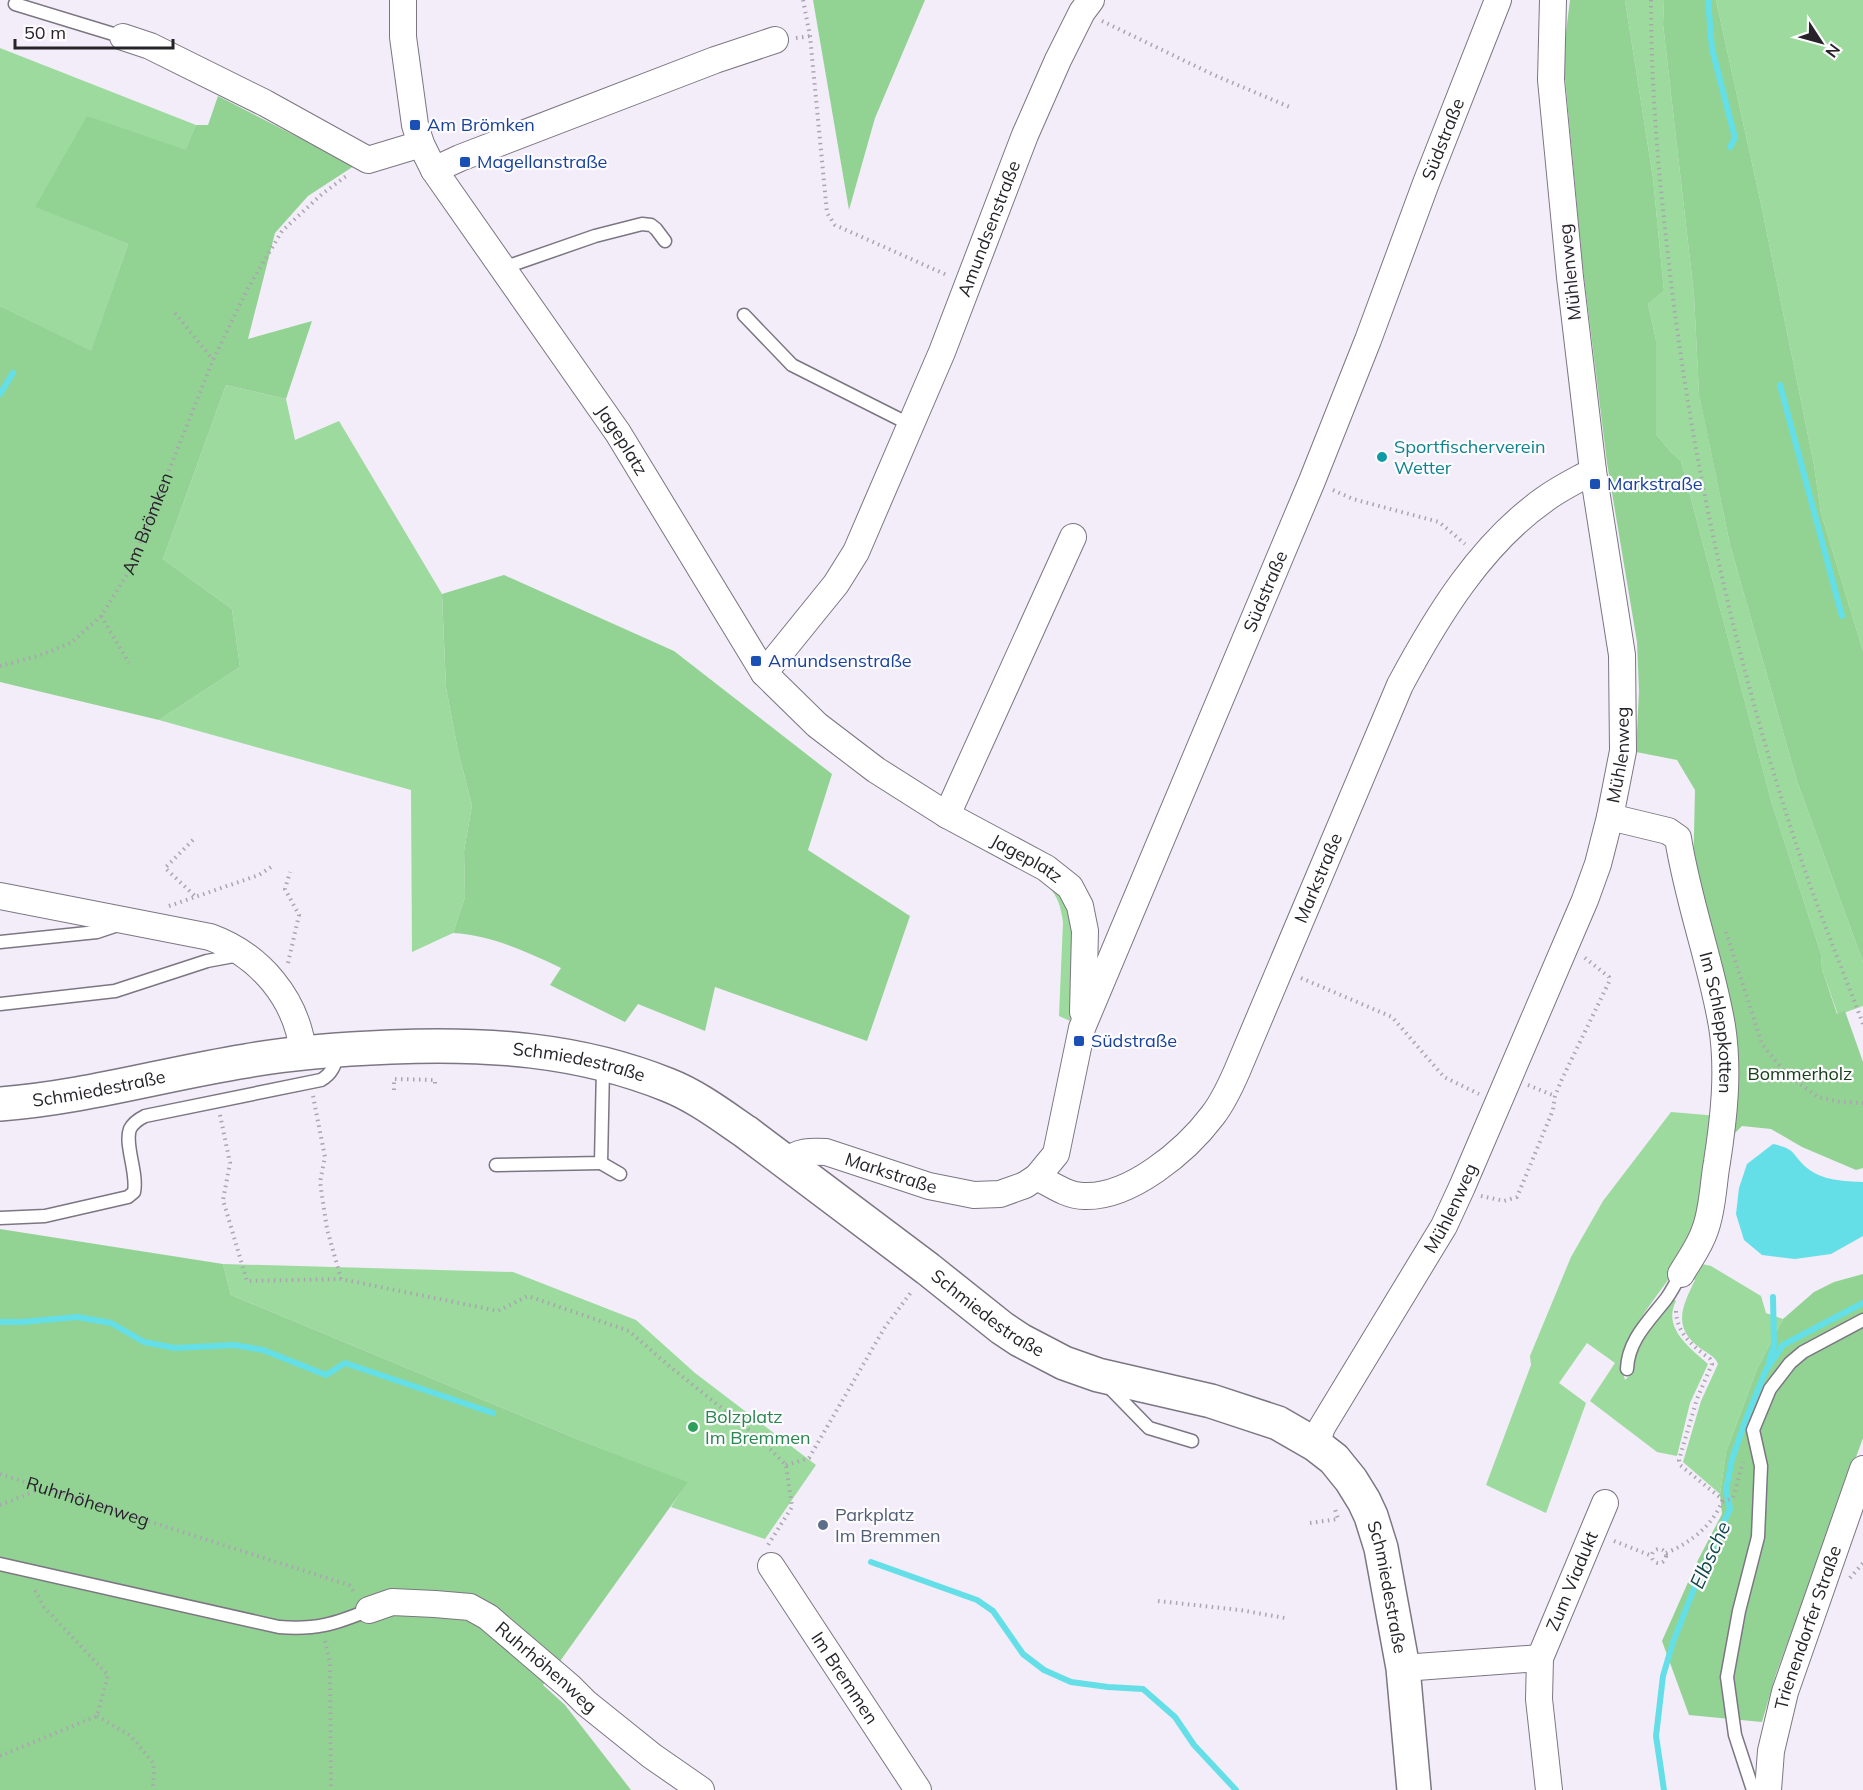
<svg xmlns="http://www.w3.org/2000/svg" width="1863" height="1790" font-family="Mulish,sans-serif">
  <rect width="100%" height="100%" fill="#f3ecf9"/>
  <!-- green -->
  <g fill="#9cda9d">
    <polygon points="1625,0 1664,0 1663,24 1694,295 1699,393 1730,545 1797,781 1863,962 1863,1006 1838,1015 1822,969 1821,954 1772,804 1681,461 1670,451 1656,434 1656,340 1648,304 1664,291 1653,178"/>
    <polygon points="1716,0 1863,0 1863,651 1821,513 1814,465 1761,204"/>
    <polygon points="0,48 196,125 187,150 36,207 128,244 91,352 0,306"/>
    <polygon points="226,385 286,399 295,440 339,421 442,594 446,688 458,751 472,805 464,851 465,897 453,933 412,952 411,790 159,720 240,667 232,609 163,559"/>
    <path d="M 1025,866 C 1036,874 1051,881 1059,891 C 1082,916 1074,989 1070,1021 L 1059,1016 L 1063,922 C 1059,890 1048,885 1023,869 Z"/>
    <path d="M 1671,1112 L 1718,1116 L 1695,1228 L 1668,1270 L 1672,1274 C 1653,1303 1614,1344 1625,1380 L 1633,1372 C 1635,1344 1657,1321 1672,1298 L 1676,1301 C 1662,1328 1690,1348 1708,1364 L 1690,1403 L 1677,1456 L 1657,1452 L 1590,1401 L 1615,1363 L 1587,1343 L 1559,1383 L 1586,1403 L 1546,1513 L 1486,1485 L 1531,1365 L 1530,1356 L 1571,1257 L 1603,1201 Z"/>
    <polygon points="223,1264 513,1272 636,1320 695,1373 816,1465 765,1539 671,1507 687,1482 577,1439 231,1295"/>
    <path d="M 1702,1264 L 1711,1266 L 1761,1296 L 1766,1313 L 1783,1319 L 1757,1369 L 1726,1452 L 1720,1494 L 1683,1462 L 1701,1401 L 1718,1364 C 1715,1356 1707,1353 1700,1348 C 1672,1327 1682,1307 1695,1280 L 1688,1275 L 1695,1268 Z"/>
  </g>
  <!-- forest -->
  <g fill="#92d394">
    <polygon points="813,0 925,0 875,118 849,210"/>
    <polygon points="1570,0 1625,0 1653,178 1664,291 1648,304 1656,340 1656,434 1670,451 1681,461 1772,804 1821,954 1822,969 1837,1014 1845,1011 1863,1062 1863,1168 1856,1170 1802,1147 1771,1129 1742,1126 1733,1135 1728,1134 1735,1124 1737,1074 1693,877 1695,790 1677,760 1636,752 1639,691 1637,642 1607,463 1582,260 1563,56"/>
    <polygon points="1664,0 1716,0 1761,204 1814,465 1821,513 1863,651 1863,962 1797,781 1730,545 1699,394 1694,295 1663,24"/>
    <polygon points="218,96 354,166 308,196 275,233 248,339 312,321 286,399 226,385 163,559 232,609 240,667 159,720 0,682 0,306 91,351 128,244 35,207 87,116 186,150 196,125 208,125"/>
    <path d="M 504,575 L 674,651 L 832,774 L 808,850 L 910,916 L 867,1041 L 715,987 L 705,1031 L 638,1004 L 625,1022 L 550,985 L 561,968 C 527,952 491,935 453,933 L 465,897 L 464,851 L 472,805 L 458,751 L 446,688 L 442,594 Z"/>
    <polygon points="0,1229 223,1264 231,1295 577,1439 688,1482 543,1685 565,1705 631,1790 0,1790"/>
    <polygon points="1863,1274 1863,1438 1776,1674 1762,1722 1689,1715 1662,1641 1697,1562 1722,1514 1720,1494 1726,1452 1757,1369 1783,1319 1814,1292 1834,1282"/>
  </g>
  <!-- water -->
  <path fill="#64dfe7" d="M 1773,1144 C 1797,1149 1791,1154 1807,1168 C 1823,1181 1844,1181 1863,1182 L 1863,1236 L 1831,1254 L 1795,1259 L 1762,1255 L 1744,1240 L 1736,1214 L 1739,1188 L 1747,1164 Z"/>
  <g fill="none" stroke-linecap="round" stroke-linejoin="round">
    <!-- stream -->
    <g stroke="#64dfe7" stroke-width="6">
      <polyline points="1708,0 1712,49 1735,138 1730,147"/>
      <polyline points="1780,385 1842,616"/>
      <polyline points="0,394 13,373"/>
      <polyline points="0,1322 22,1322 77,1317 111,1323 144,1342 175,1348 234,1345 263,1350 326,1375 345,1363 493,1413"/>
      <polyline points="1769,1361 1774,1345 1773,1297"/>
      <polyline points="871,1562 977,1600 993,1611 1023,1654 1044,1670 1071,1682 1108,1687 1143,1689 1175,1717 1194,1745 1236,1790"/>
      <polyline points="1664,1790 1656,1736 1663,1676 1673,1642 1701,1571 1730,1509 1726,1490 1732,1459 1746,1419 1766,1370 1783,1345 1863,1303"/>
    </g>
    <defs>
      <g id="lane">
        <polyline points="15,4 123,37"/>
        <polyline points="503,268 595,236 642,224 651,225 656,229 665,241"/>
        <polyline points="744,315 792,365 911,425"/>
        <polyline points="0,942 97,932 118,925"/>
        <polyline points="0,1004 115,991 207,961 239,955"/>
        <polyline points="601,1163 620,1174"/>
        <polyline points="496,1165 601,1163 603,1067"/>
        <path d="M 0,1218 L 45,1216 L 128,1197 L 134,1192 C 138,1173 124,1144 130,1129 C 133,1123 139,1119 145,1116 L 321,1080 C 333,1073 335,1064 339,1051"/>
        <path d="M 1627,1369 C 1628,1340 1649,1321 1666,1299 C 1672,1291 1676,1282 1681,1274"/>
        <polyline points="1107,1385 1149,1428 1192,1441"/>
        <path d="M 0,1564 L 279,1627 C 316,1630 335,1624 369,1610"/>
        <polyline points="1753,1790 1735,1735 1727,1677 1739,1611 1758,1537 1761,1466 1753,1430 1770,1389 1790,1363 1803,1352 1863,1320"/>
      </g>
      <g id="street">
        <path id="s3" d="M 403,0 L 403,37 L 415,125 L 421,144 L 434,170 L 618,433 L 764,673 L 817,725 L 876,770 L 947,815 L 1046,868 L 1070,887 L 1080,906 L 1085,931 L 1083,1012"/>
        <polyline points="123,37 150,46 265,103 368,160 421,144"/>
        <polyline points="434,170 460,158 715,60 775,40"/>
        <path id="s4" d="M 764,673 L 836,584 L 856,552 L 942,352 L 1025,135 L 1058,60 L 1082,12 L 1091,0"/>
        <polyline points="947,815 1073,537"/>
        <path id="s5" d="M 1610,817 L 1668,831 L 1678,838 C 1688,902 1711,962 1722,1026 C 1729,1071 1724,1117 1717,1162 C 1713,1184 1713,1209 1705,1230 C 1700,1246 1689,1260 1681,1274"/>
        <path d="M 0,896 L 210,937 C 260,955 297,999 303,1052"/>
        <path id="s6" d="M 786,1162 C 797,1151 811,1151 826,1152 L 929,1186 L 974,1195 L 1000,1194 L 1025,1185 L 1037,1177 L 1056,1154 L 1082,1028 L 1312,481 L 1368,340 L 1426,183 L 1498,0"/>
        <path id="s7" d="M 1037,1177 C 1051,1184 1067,1196 1084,1196 C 1130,1198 1186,1151 1213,1115 C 1223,1102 1230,1087 1237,1071 L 1400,685 C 1437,616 1481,544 1545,499 C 1560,488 1577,480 1593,471"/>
        <path id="s8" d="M 1316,1445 L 1322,1427 L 1444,1226 L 1462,1187 L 1585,900 L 1598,864 L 1610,817 L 1623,751 L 1622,655 L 1593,471 L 1570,277 L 1551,80 L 1553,0"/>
        <path id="s9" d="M 771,1566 L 918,1790"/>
        <path id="s10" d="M 369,1610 L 392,1602 L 435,1604 L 470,1607 L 488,1617 L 570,1687 L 586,1703 L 652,1756 L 701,1790"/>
        <polyline points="1403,1668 1540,1658"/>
        <path id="s11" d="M 1549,1790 L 1539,1699 L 1540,1658 L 1605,1503"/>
        <path id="s12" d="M 1768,1790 L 1771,1751 L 1785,1692 L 1863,1469"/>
      </g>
      <g id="secondary">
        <path id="s13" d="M 0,1104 C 83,1098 164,1074 246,1061 C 294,1052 342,1049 391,1047 C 486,1043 579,1049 668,1085 C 696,1096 721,1115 746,1132 L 928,1269 L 1002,1328 L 1020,1340 L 1064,1363 L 1098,1375 L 1211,1401 L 1278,1423 L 1316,1445 L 1334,1459 L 1351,1480 L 1364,1501 L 1371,1516 L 1381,1548 L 1403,1668 L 1414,1790"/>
      </g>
    </defs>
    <!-- lane casing -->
    <use href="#lane" stroke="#7c7682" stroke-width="15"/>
    <!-- street casing -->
    <use href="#street" stroke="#7c7682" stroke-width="28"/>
    <!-- secondary casing -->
    <use href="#secondary" stroke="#7c7682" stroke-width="36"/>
    <!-- path -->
    <g stroke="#aba5b0" stroke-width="4" stroke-dasharray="1.5 4.5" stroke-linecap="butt">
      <polyline points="803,0 810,36 827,213 835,225 949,276"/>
      <path d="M 1651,0 C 1651,79 1657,158 1666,237 C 1688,448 1733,655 1800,856 C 1819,913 1842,968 1863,1024"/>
      <polyline points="1102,21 1214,75 1292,108"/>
      <polyline points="796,38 810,36"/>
      <polyline points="175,313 213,360"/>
      <polyline points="1333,490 1353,499 1439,522 1465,544"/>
      <polyline points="101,616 129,663"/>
      <path id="s1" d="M 0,666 L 38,656 L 71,643 L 101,616 L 128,573 L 213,360 L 248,288 L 282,231 L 322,194 L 349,174"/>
      <polyline points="193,840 165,868 195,896"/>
      <polyline points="169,906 259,875 271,867"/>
      <polyline points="1726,932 1762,1044 1787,1075 1818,1097 1841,1102 1863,1103"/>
      <polyline points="288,963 299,915 285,889 290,872"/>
      <polyline points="1301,978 1392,1017 1444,1077 1479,1094"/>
      <polyline points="1528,1085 1555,1096"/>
      <polyline points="394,1090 394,1079 435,1080 435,1087"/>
      <polyline points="313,1096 325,1157 320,1182 327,1229 341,1279"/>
      <polyline points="220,1115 230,1163 223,1200 247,1281 341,1279 498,1311 528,1296 629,1331 668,1365 759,1438 786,1465 792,1507 768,1545"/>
      <polyline points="1481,1196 1504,1201 1517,1197 1553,1110 1555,1096 1562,1079 1609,982 1609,977 1584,957"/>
      <path d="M 1676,1311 C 1677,1334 1693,1346 1710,1359 L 1712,1364 L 1697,1399 L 1679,1460 L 1680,1465 L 1722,1499 L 1722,1502"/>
      <polyline points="786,1465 809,1458 885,1327 912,1291"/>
      <path id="s2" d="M 0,1474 L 349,1585 L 355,1593"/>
      <polyline points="0,1505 40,1489"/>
      <polyline points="1310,1523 1338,1519 1334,1506"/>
      <polyline points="1614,1541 1652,1556"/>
      <circle cx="1659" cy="1556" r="7"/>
      <path d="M 1666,1553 C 1690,1543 1711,1527 1722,1502 L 1733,1498 L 1743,1462"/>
      <polyline points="1850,1578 1863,1563"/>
      <polyline points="1158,1601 1240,1610 1285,1618"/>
      <polyline points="325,1641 330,1663 331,1790"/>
      <polyline points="97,1716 131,1736 154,1764 153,1790"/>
      <polyline points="0,1756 97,1716 108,1675 44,1607 33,1587"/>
    </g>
    <!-- lane -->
    <use href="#lane" stroke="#fff" stroke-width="12"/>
    <!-- street -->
    <use href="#street" stroke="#fff" stroke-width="26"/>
    <!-- secondary -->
    <use href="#secondary" stroke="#fff" stroke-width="33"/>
  </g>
  <!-- markers -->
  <g fill="#1a4fb4" stroke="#fdfbfe" stroke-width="2">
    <rect x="409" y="119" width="12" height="12" rx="3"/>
    <rect x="459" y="156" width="12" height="12" rx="3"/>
    <rect x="1589" y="478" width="12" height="12" rx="3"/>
    <rect x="750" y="655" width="12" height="12" rx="3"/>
    <rect x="1073" y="1035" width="12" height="12" rx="3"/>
  </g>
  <circle fill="#0f9aa8" stroke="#fdfbfe" stroke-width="2" cx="1382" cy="457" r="6"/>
  <circle fill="#2e9e5b" stroke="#fdfbfe" stroke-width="2" cx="693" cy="1427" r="6"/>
  <circle fill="#5c6f8a" stroke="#fdfbfe" stroke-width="2" cx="823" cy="1525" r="6"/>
  <g text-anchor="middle" stroke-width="4.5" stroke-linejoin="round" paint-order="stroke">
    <!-- transit labels -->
    <g font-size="18" fill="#164399" stroke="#fdfbfe" text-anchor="start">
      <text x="427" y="131">Am Brömken</text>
      <text x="477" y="168">Magellanstraße</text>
      <text x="1607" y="490">Markstraße</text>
      <text x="768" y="667">Amundsenstraße</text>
      <text x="1091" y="1047">Südstraße</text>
    </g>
    <!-- street labels -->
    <g font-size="18" fill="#272429" stroke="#fdfbfe">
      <text dy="6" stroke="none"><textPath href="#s6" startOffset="1382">Südstraße</textPath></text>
      <text dy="6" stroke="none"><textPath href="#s4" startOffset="502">Amundsenstraße</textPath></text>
      <text transform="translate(1570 272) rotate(-96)" y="6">Mühlenweg</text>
      <text dy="6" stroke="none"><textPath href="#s3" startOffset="504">Jageplatz</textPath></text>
      <text dy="6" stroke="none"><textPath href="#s1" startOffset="219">Am Brömken</textPath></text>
      <text dy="6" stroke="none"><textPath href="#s6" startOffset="896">Südstraße</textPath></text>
      <text dy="6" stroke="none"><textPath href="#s8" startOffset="759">Mühlenweg</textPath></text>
      <text dy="6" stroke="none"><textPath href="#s3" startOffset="1100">Jageplatz</textPath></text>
      <text dy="6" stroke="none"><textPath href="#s7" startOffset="468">Markstraße</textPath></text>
      <text dy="6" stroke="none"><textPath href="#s5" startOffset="261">Im Schleppkotten</textPath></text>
      <text dy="6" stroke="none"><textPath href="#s13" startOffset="585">Schmiedestraße</textPath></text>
      <text dy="6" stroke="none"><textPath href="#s13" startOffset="100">Schmiedestraße</textPath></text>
      <text dy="6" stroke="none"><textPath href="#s6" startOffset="111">Markstraße</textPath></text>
      <text dy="6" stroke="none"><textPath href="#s8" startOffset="273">Mühlenweg</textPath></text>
      <text dy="6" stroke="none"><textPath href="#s13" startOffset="1071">Schmiedestraße</textPath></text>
      <text dy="6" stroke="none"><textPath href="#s2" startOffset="92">Ruhrhöhenweg</textPath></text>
      <text dy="6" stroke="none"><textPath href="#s11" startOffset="216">Zum Viadukt</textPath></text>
      <text dy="6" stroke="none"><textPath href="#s13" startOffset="1593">Schmiedestraße</textPath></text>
      <text dy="6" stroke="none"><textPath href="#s12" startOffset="168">Trienendorfer Straße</textPath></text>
      <text dy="6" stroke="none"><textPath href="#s10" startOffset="200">Ruhrhöhenweg</textPath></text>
      <text dy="6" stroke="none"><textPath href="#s9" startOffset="134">Im Bremmen</textPath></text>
    </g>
    <!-- culture labels -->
    <g font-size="18" fill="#0d838f" stroke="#fdfbfe" text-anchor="start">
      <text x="1394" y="453">Sportfischerverein<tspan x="1394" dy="21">Wetter</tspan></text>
    </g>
    <!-- park labels -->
    <g font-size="18" fill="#154119" stroke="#fdfbfe">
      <text x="1800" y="1080">Bommerholz</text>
    </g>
    <!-- leisure labels -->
    <g font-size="18" fill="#27864d" stroke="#fdfbfe" text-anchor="start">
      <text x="705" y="1423">Bolzplatz<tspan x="705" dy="21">Im Bremmen</tspan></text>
    </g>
    <!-- service labels -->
    <g font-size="18" fill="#4e5e75" stroke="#fdfbfe" text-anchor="start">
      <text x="835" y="1521">Parkplatz<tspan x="835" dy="21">Im Bremmen</tspan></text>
    </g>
    <!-- water labels -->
    <g font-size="20" font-style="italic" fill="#11494c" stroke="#fdfbfe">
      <text transform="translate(1710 1555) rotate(-66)" y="7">Elbsche</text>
    </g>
  </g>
  <!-- north arrow -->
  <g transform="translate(1821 42) rotate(126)" stroke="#fdfbfe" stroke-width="4.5" paint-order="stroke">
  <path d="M0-4.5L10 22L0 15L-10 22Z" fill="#272429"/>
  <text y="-9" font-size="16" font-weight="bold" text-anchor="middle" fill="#272429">N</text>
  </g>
  <!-- scale -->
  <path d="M15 39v9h158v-9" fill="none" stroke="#272429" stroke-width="3"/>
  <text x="24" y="39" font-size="18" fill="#272429" stroke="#fdfbfe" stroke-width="4.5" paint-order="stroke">50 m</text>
</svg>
